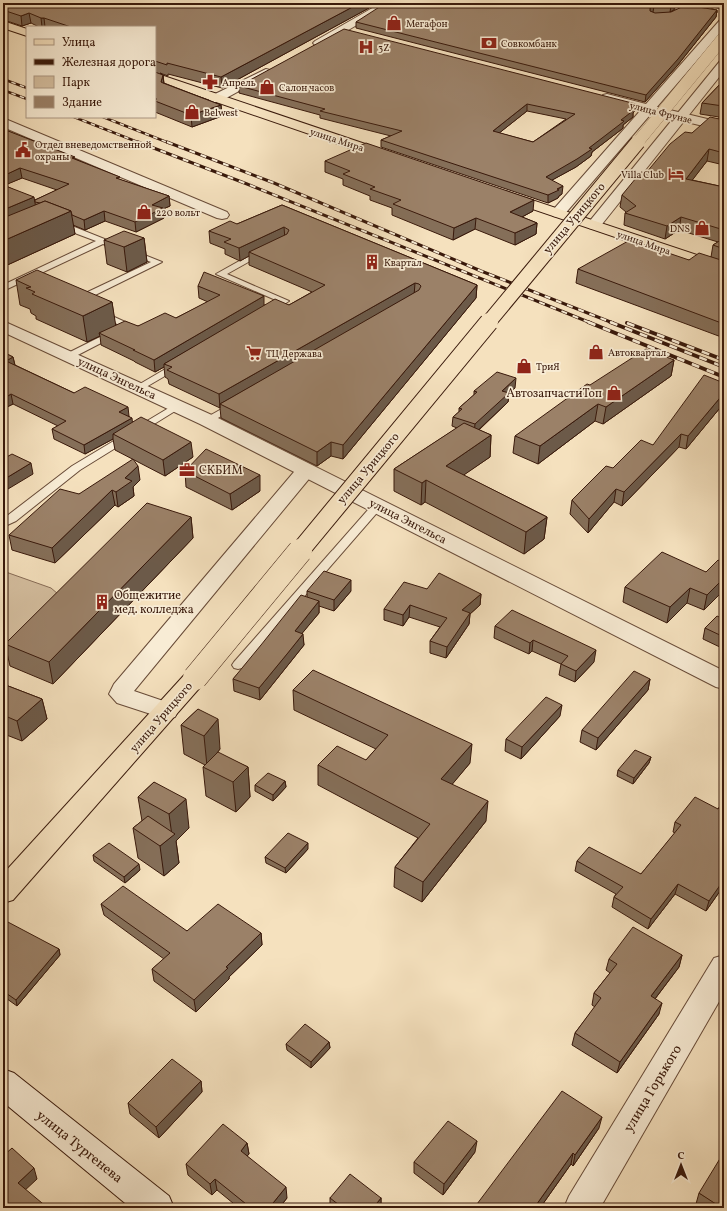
<svg xmlns="http://www.w3.org/2000/svg" width="727" height="1211" font-family="Vollkorn,serif">
  <rect width="100%" height="100%" fill="#f5e1be"/>
  <filter id="stains"><feTurbulence type="fractalNoise" baseFrequency=".005" numOctaves="4"/><feColorMatrix values="0 0 0 0 .2 0 0 0 0 .09 0 0 0 0 .02 0 0 0 .5 -.17"/></filter>
  <radialGradient id="worn" r=".72"><stop offset=".6" stop-color="#630" stop-opacity="0"/><stop offset="1" stop-color="#630" stop-opacity=".3"/></radialGradient>
  <!-- green -->
  <polygon fill="#d5bfa0" stroke="#876c56" points="3,571 51,588 58,594 7,646 3,646"/>
  <g fill="none" stroke-linecap="round" stroke-linejoin="round">
    <defs>
      <g id="service">
        <polygon points="56,222 62,222 162,262 81,302 75,302 74,300 75,298 151,262 103,244 3,291 3,285 96,241 56,226"/>
        <polygon points="259,250 262,250 266,252 227,274 289,301 269,314 266,313 265,311 266,309 278,301 216,274"/>
        <polygon points="99,310 134,326 72,358 66,358 64,356 66,354 122,326 96,315 95,313"/>
        <polygon points="179,361 184,364 182,366 141,390 135,390 133,388"/>
        <polygon points="234,402 239,405 237,407 211,422 203,422 202,420"/>
        <polygon points="177,403 180,404 182,406 180,408 80,470 16,521 3,527 3,519 72,466"/>
        <polygon points="378,502 383,505 382,507 242,668 238,669 234,668 232,665 234,662 374,503"/>
      </g>
      <g id="minor">
        <polygon points="649,105 724,123 724,131 645,112 643,109 645,106"/>
        <polygon points="3,118 227,212 229,215 227,218 222,219 217,218 3,127"/>
        <polygon points="306,464 313,466 316,470 313,474 134,691 175,705 178,711 175,717 166,719 117,703 109,694 114,684 299,466"/>
        <polygon points="724,955 724,993 600,1208 564,1208 569,1196 714,958"/>
      </g>
      <g id="tertiary">
        <polygon points="381,3 394,3 323,45 315,45 313,43 315,41"/>
        <path d="M 655,3 C 667,3 710,4 717,12 L 712,15 L 660,6 Z"/>
        <polygon points="724,19 724,29 563,216 558,217 553,216 551,213 553,210 640,111 603,101 601,98 603,95 607,94 646,104 720,20"/>
        <polygon points="724,60 724,71 599,228 594,229 589,228 587,225 589,222 720,61"/>
        <polygon points="266,69 270,70 272,72 270,74 219,102 211,102 209,99 211,96"/>
        <polygon points="3,321 214,416 724,671 724,689 716,687 200,424 3,332"/>
      </g>
      <polygon id="secondary" points="3,1069 14,1073 169,1196 174,1208 131,1208 3,1102"/>
      <g id="primary">
        <polygon points="3,21 27,29 27,36 3,28"/>
        <polygon points="155,73 392,153 394,156 392,159 382,159 155,81"/>
        <polygon points="505,191 724,264 724,274 500,198 498,195 500,192"/>
        <polygon points="195,670 203,672 207,678 203,684 13,900 3,903 3,874 187,672"/>
      </g>
    </defs>
    <!-- service casing -->
    <use href="#service" stroke="#684b38" stroke-width="2"/>
    <!-- minor casing -->
    <use href="#minor" stroke="#684b38" stroke-width="2"/>
    <!-- tertiary casing -->
    <use href="#tertiary" stroke="#684b38" stroke-width="2"/>
    <!-- secondary casing -->
    <use href="#secondary" stroke="#39190b" stroke-width="2"/>
    <!-- primary casing -->
    <use href="#primary" stroke="#39190b" stroke-width="2"/>
    <!-- service -->
    <use href="#service" fill="#f8ecd5" fill-rule="evenodd"/>
    <!-- minor -->
    <use href="#minor" fill="#f8ecd5" fill-rule="evenodd"/>
    <!-- tertiary -->
    <use href="#tertiary" fill="#f8ecd5" fill-rule="evenodd"/>
    <!-- secondary -->
    <use href="#secondary" fill="#f8ecd5" fill-rule="evenodd"/>
    <!-- primary -->
    <use href="#primary" fill="#f5e1be" fill-rule="evenodd"/>
    <defs>
      <g id="rail-far2">
        <polyline points="3,79 27,88"/>
        <polyline points="3,90 27,99"/>
        <polyline points="74,117 140,143"/>
        <polyline points="103,117 169,143"/>
      </g>
      <g id="rail-far1">
        <polyline points="138,142 247,184 591,323"/>
        <polyline points="167,142 274,183 481,271 613,323"/>
      </g>
      <g id="rail">
        <polyline points="588,322 724,377"/>
        <polyline points="610,322 724,367"/>
        <polyline points="627,323 724,360"/>
      </g>
    </defs>
    <!-- rail-far2 casing -->
    <use href="#rail-far2" stroke="#39190b" stroke-width="2.5"/>
    <!-- rail-far1 casing -->
    <use href="#rail-far1" stroke="#39190b" stroke-width="3"/>
    <!-- rail casing -->
    <use href="#rail" stroke="#39190b" stroke-width="4"/>
    <!-- rail-far2 -->
    <use href="#rail-far2" stroke="#f8ecd5" stroke-width="1.5" stroke-dasharray="4.5" stroke-linecap="butt"/>
    <!-- rail-far1 -->
    <use href="#rail-far1" stroke="#f8ecd5" stroke-width="2" stroke-dasharray="6" stroke-linecap="butt"/>
    <!-- rail -->
    <use href="#rail" stroke="#f8ecd5" stroke-width="2.5" stroke-dasharray="8" stroke-linecap="butt"/>
    <defs>
      <polyline id="primary-bridge-far3" points="637,143 724,37"/>
      <polyline id="primary-bridge-far2" points="488,323 638,142"/>
      <polyline id="primary-bridge-far1" points="299,552 489,322"/>
      <polyline id="primary-bridge" points="195,678 300,551"/>
    </defs>
    <!-- primary-bridge-far3 casing -->
    <use href="#primary-bridge-far3" stroke="#39190b" stroke-width="12" stroke-linecap="butt"/>
    <!-- primary-bridge-far2 casing -->
    <use href="#primary-bridge-far2" stroke="#39190b" stroke-width="16" stroke-linecap="butt"/>
    <!-- primary-bridge-far1 casing -->
    <use href="#primary-bridge-far1" stroke="#39190b" stroke-width="20" stroke-linecap="butt"/>
    <!-- primary-bridge casing -->
    <use href="#primary-bridge" stroke="#39190b" stroke-width="25" stroke-linecap="butt"/>
    <!-- primary-bridge-far3 -->
    <use href="#primary-bridge-far3" stroke="#f5e1be" stroke-width="12"/>
    <!-- primary-bridge-far2 -->
    <use href="#primary-bridge-far2" stroke="#f5e1be" stroke-width="14"/>
    <!-- primary-bridge-far1 -->
    <use href="#primary-bridge-far1" stroke="#f5e1be" stroke-width="18"/>
    <!-- primary-bridge -->
    <use href="#primary-bridge" stroke="#f5e1be" stroke-width="24"/>
  </g>
  <!-- wall -->
  <g fill="#856f59" stroke="#39190b" fill-rule="evenodd">
    <polygon points="3,3 369,3 369,8 222,88 168,74 168,76 160,73 163,75 164,83 221,105 222,116 192,127 155,112 155,27 39,27 31,23 22,26 4,20 6,30 3,31"/>
    <polygon points="674,3 674,10 670,12 717,10 716,17 677,66 645,102 356,28 356,22 391,5"/>
    <polygon points="687,3 724,3 724,9"/>
    <polygon points="724,80 724,165 707,161 692,180 724,187 724,338 576,283 578,269 689,260 711,257 713,245 718,242 679,230 665,239 624,225 625,213 626,212 620,207 622,195 646,173 692,133 719,119 719,117 700,114 702,103"/>
    <path d="M 239,86 L 636,104 L 635,111 L 633,113 L 633,117 L 623,125 L 623,128 L 622,129 L 592,152 L 591,156 L 576,167 L 552,180 L 562,194 L 559,196 L 558,198 L 548,203 L 381,147 L 381,140 L 391,136 L 320,118 L 320,115 L 239,93 ZM 527,111 L 566,119 L 533,142 L 499,133 Z"/>
    <path d="M 3,129 L 75,159 L 121,180 L 169,196 L 170,206 L 163,209 L 164,218 L 136,232 L 105,221 L 85,230 L 73,225 L 75,234 L 3,267 ZM 22,178 L 57,190 L 35,200 L 4,185 Z"/>
    <polygon points="325,161 533,211 522,217 537,223 536,234 515,245 475,229 453,240 392,215 392,208 370,200 370,196 343,185 343,179 325,172"/>
    <polygon points="282,205 477,285 476,298 343,459 331,456 317,466 221,418 220,408 169,384 168,379 165,377 164,367 155,372 135,362 134,361 101,345 100,336 87,342 36,319 36,316 31,313 30,309 20,305 16,280 112,302 115,325 138,326 176,318 208,302 199,298 198,286 264,305 289,305 312,292 249,265 249,256 240,261 225,254 225,249 210,243 209,231 237,224"/>
    <polygon points="144,238 147,262 127,272 107,264 104,240"/>
    <polygon points="3,352 13,357 15,365 74,393 129,416 132,423 193,457 165,476 115,450 113,439 85,454 54,439 52,429 58,426 13,404 3,409"/>
    <polygon points="674,360 671,376 603,424 595,421 538,464 513,453 515,436"/>
    <polygon points="724,383 724,403 686,449 679,447 622,506 614,502 588,533 570,514 572,500 613,468 653,445"/>
    <polygon points="515,388 509,394 508,402 479,430 491,435 490,457 463,475 547,517 544,539 524,554 425,502 421,505 394,491 394,469 457,428 452,426 453,417 459,412 459,408 474,395 474,391"/>
    <polygon points="185,471 260,491 232,510 186,487"/>
    <polygon points="140,480 133,487 134,496 118,507 115,505 55,563 12,550 9,535 79,494"/>
    <polygon points="191,517 193,538 53,684 10,666 5,644"/>
    <polygon points="718,560 704,610 687,603 667,623 623,602 625,587 706,572"/>
    <polygon points="427,589 481,594 480,605 470,614 469,624 446,658 430,653 430,641 440,627 409,617 403,626 384,620 384,609"/>
    <polygon points="307,591 351,591 334,611 319,606 319,613 302,633 304,645 260,700 234,691 233,679 307,597"/>
    <polygon points="724,619 724,649 703,639 705,628"/>
    <polygon points="495,626 594,662 575,682 559,675 561,664 532,651 529,654 494,638"/>
    <polygon points="650,679 648,690 596,750 580,742 582,730"/>
    <polygon points="3,684 42,699 47,719 22,741 4,734 3,735"/>
    <polygon points="293,690 470,763 452,784 486,821 422,902 394,887 395,867 418,838 318,785 318,765 366,760 376,749 294,710"/>
    <polygon points="198,709 220,749 217,753 248,767 250,797 236,812 206,796 203,767 205,765 184,754 181,725"/>
    <polygon points="560,716 521,759 505,751 506,739"/>
    <polygon points="724,738 724,751 720,750 722,740"/>
    <polygon points="651,757 649,763 633,784 617,776 618,770"/>
    <polygon points="285,781 286,787 273,801 255,791 255,785"/>
    <polygon points="154,782 189,828 176,841 179,863 164,876 138,858 133,828 142,821 138,797"/>
    <polygon points="724,801 724,882 722,884 720,891 706,911 675,894 648,929 612,907 614,897 616,894 575,871 577,861 641,874 675,833 673,832 675,822 718,809"/>
    <polygon points="308,849 286,873 266,863 265,857"/>
    <polygon points="93,855 140,870 125,883 94,861"/>
    <polygon points="101,904 187,931 261,933 262,945 229,977 229,979 196,1012 154,981 152,969 164,959 104,915"/>
    <polygon points="3,925 59,949 60,955 17,1006 3,996"/>
    <polygon points="682,955 679,967 655,999 659,1014 617,1073 572,1045 575,1033 595,1007 592,1005 594,993 610,973 606,970 609,959"/>
    <polygon points="329,1042 330,1048 311,1068 287,1050 286,1044"/>
    <polygon points="201,1081 202,1092 159,1138 130,1114 128,1103"/>
    <polygon points="599,1128 573,1166 571,1164 540,1208 477,1208 477,1204"/>
    <polygon points="247,1143 249,1154 247,1156 287,1198 279,1208 239,1208 217,1190 212,1195 188,1175 186,1164"/>
    <polygon points="724,1144 724,1150 722,1149"/>
    <polygon points="475,1152 443,1195 414,1173 414,1162"/>
    <polygon points="699,1193 724,1208 702,1208 696,1204"/>
    <rect x="330" y="1198" width="51" height="10"/>
  </g>
  <!-- shaded-wall -->
  <g fill="#6c5a49" stroke="#39190b">
    <polygon points="360,3 369,3 369,8 222,88 221,77"/>
    <polygon points="675,3 674,10 670,12 671,6"/>
    <polygon points="654,6 653,12 649,15 650,8"/>
    <polygon points="717,10 716,17 677,66 645,102 646,95"/>
    <polygon points="29,13 31,23 22,26 21,16"/>
    <polygon points="41,18 44,18 45,27 42,27"/>
    <polygon points="3,20 4,20 6,30 3,31"/>
    <polygon points="163,75 164,86 161,82"/>
    <polygon points="527,104 527,111 493,138 493,131"/>
    <polygon points="636,104 635,111 633,113 633,117 623,125 623,128 622,129 592,152 591,156 576,167 545,184 546,177 589,148 621,120 628,109"/>
    <polygon points="221,105 222,116 192,127 191,115"/>
    <polygon points="709,149 707,161 684,191 686,179"/>
    <polygon points="20,168 22,178 3,186 3,176"/>
    <polygon points="563,186 562,194 559,196 558,198 548,203 548,195"/>
    <polygon points="169,196 170,206 163,209 164,218 136,232 135,222 152,205"/>
    <polygon points="34,197 38,220 3,235 3,210"/>
    <polygon points="534,200 533,211 509,224 510,212"/>
    <polygon points="71,211 75,234 3,267 3,241"/>
    <polygon points="104,211 105,221 85,230 84,220"/>
    <polygon points="681,217 679,230 665,239 667,226"/>
    <polygon points="476,218 475,229 453,240 454,228"/>
    <polygon points="537,223 536,234 515,245 515,233"/>
    <polygon points="284,227 285,240 249,252 249,256 240,261 239,248"/>
    <polygon points="144,238 147,262 127,272 124,247"/>
    <polygon points="415,283 414,296 220,404 220,408 219,394"/>
    <polygon points="477,285 476,298 343,459 343,445"/>
    <polygon points="264,296 264,307 164,364 164,367 155,372 154,360"/>
    <polygon points="112,302 116,327 99,333 100,336 87,342 83,316"/>
    <polygon points="13,357 15,366 6,361"/>
    <polygon points="674,360 671,376 603,424 606,407"/>
    <polygon points="516,378 515,388 509,394 508,402 474,434 475,424 502,391"/>
    <polygon points="724,393 724,403 686,449 688,436"/>
    <polygon points="11,394 13,404 3,409 3,399"/>
    <polygon points="598,404 595,421 538,464 540,446"/>
    <polygon points="128,407 129,416 121,422 119,412"/>
    <polygon points="132,418 133,428 113,434 113,439 85,454 84,445"/>
    <polygon points="681,434 679,447 622,506 624,492"/>
    <polygon points="491,435 490,457 445,488 446,466"/>
    <polygon points="191,442 193,457 165,476 163,460"/>
    <polygon points="331,442 331,456 317,466 317,452"/>
    <polygon points="31,463 33,474 3,492 5,499 3,500 3,480"/>
    <polygon points="138,466 140,480 133,487 134,496 118,507 116,492 125,478"/>
    <polygon points="260,475 260,491 232,510 230,494"/>
    <polygon points="426,480 425,502 421,505 422,483"/>
    <polygon points="616,489 614,502 588,533 589,519"/>
    <polygon points="112,490 115,505 55,563 52,548"/>
    <polygon points="191,517 193,538 53,684 49,662"/>
    <polygon points="547,517 544,539 524,554 526,532"/>
    <polygon points="724,578 724,590 704,610 707,595"/>
    <polygon points="351,580 351,591 334,611 334,600"/>
    <polygon points="690,588 687,603 667,623 670,607"/>
    <polygon points="481,594 480,605 470,614 469,624 446,658 447,647 462,610"/>
    <polygon points="319,601 319,613 295,642 295,631"/>
    <polygon points="410,605 409,617 403,626 403,615"/>
    <polygon points="303,634 304,645 260,700 259,688"/>
    <polygon points="533,640 532,651 529,654 530,643"/>
    <polygon points="596,650 594,662 575,682 576,671"/>
    <polygon points="650,679 648,690 596,750 598,738"/>
    <polygon points="42,699 47,719 22,741 17,721"/>
    <polygon points="562,705 560,716 521,759 522,747"/>
    <polygon points="218,719 220,749 207,766 204,736"/>
    <polygon points="3,728 4,734 3,735"/>
    <polygon points="472,744 470,763 440,799 441,779"/>
    <polygon points="651,757 649,763 633,784 634,778"/>
    <polygon points="248,767 250,797 236,812 233,782"/>
    <polygon points="285,781 286,787 273,801 273,795"/>
    <polygon points="186,799 189,828 176,841 179,863 164,876 160,846 172,836 169,814"/>
    <polygon points="488,801 486,821 422,902 423,882"/>
    <polygon points="308,843 308,849 286,873 285,868"/>
    <polygon points="139,864 140,870 125,883 124,877"/>
    <polygon points="724,875 724,882 722,884 720,891 706,911 709,901 721,880"/>
    <polygon points="678,884 675,894 648,929 651,919"/>
    <polygon points="261,933 262,945 229,977 229,979 196,1012 194,1000 226,967"/>
    <polygon points="59,949 60,955 17,1006 16,1000"/>
    <polygon points="682,955 679,967 648,1008 651,996"/>
    <polygon points="662,1003 659,1014 617,1073 620,1062"/>
    <polygon points="329,1042 330,1048 311,1068 311,1062"/>
    <polygon points="201,1081 202,1092 159,1138 156,1127"/>
    <polygon points="602,1117 599,1128 573,1166 575,1155"/>
    <polygon points="477,1141 475,1152 443,1195 444,1184"/>
    <polygon points="247,1143 249,1154 242,1162 241,1151"/>
    <polygon points="573,1153 571,1164 540,1208 534,1208"/>
    <polygon points="34,1168 37,1179 22,1193 18,1183"/>
    <polygon points="215,1179 217,1190 212,1195 210,1184"/>
    <polygon points="286,1187 287,1198 279,1208 269,1208"/>
    <polygon points="381,1198 381,1208 373,1208"/>
  </g>
  <!-- building -->
  <g fill="#9b8168" stroke="#39190b" fill-rule="evenodd">
    <polygon points="3,3 360,3 221,77 167,63 167,65 155,61 155,27 71,27 44,18 41,18 29,13 21,16 3,10"/>
    <polygon points="395,3 675,3 671,6 654,6 650,8 650,11 655,13 671,12 686,5 717,10 678,59 646,95 356,22 384,4 391,5"/>
    <path d="M 344,29 L 636,104 L 628,109 L 634,110 L 621,120 L 624,121 L 623,122 L 589,148 L 592,149 L 577,159 L 546,177 L 563,186 L 557,189 L 559,190 L 548,195 L 381,140 L 402,131 L 320,111 L 325,109 L 239,86 ZM 527,104 L 575,114 L 533,142 L 493,131 Z"/>
    <polygon points="155,72 163,75 161,82 163,83 221,105 191,115 155,101 155,100 157,99 155,98"/>
    <polygon points="724,80 724,110 720,109 723,106 702,103"/>
    <polygon points="710,117 724,120 724,153 709,149 686,179 724,187 724,230 681,217 667,226 625,213 636,206 622,195 641,172 646,173 670,144 685,132 692,133"/>
    <polygon points="3,129 75,157 72,158 120,177 116,178 169,196 152,205 163,208 135,222 104,211 84,220 72,215 71,211 45,201 40,203 35,202 35,200 69,184 20,168 3,176"/>
    <polygon points="366,143 534,200 510,212 537,223 515,233 476,218 454,228 393,204 401,200 370,189 375,187 343,174 350,171 325,161"/>
    <polygon points="3,185 34,197 3,210"/>
    <polygon points="45,201 71,211 3,241 3,218"/>
    <polygon points="282,205 477,285 343,445 331,442 317,452 220,404 419,290 421,286 419,284 415,283 219,394 167,370 172,367 164,364 275,299 289,305 325,285 249,252 287,234 289,230 284,227 239,248 224,242 231,239 209,231 230,221 237,224"/>
    <polygon points="124,231 144,238 124,247 104,240"/>
    <polygon points="724,238 724,249 713,245"/>
    <polygon points="630,240 689,260 699,253 724,261 724,324 578,269"/>
    <polygon points="37,270 112,302 83,316 32,294 35,292 26,288 31,287 16,280"/>
    <polygon points="204,272 264,296 154,360 133,350 135,350 99,333 125,321 138,326 165,313 176,318 220,295 198,286"/>
    <polygon points="646,349 674,360 606,407 598,404 540,446 515,436 587,384 590,385"/>
    <polygon points="3,352 13,357 6,361 74,393 85,387 128,407 119,412 132,418 84,445 52,429 66,421 11,394 3,399"/>
    <polygon points="497,372 516,378 502,391 509,393 475,424 453,417 462,409 459,408 477,392 474,391"/>
    <polygon points="704,375 724,383 724,393 688,436 681,434 624,492 616,489 589,519 572,500 606,466 613,468 641,440 653,445"/>
    <polygon points="141,417 191,442 163,460 113,434"/>
    <polygon points="464,423 491,435 446,466 547,517 526,532 426,480 422,483 394,469"/>
    <polygon points="206,449 260,475 230,494 185,471"/>
    <polygon points="12,454 31,463 3,480 3,459"/>
    <polygon points="133,459 138,466 125,478 132,481 116,492 112,490 52,548 9,535 60,489 79,494"/>
    <polygon points="147,503 191,517 49,662 5,644"/>
    <polygon points="662,552 706,572 718,560 724,563 724,578 707,595 690,588 670,607 625,587"/>
    <polygon points="324,571 351,580 334,600 307,591"/>
    <polygon points="439,573 481,594 462,610 470,613 447,647 430,641 447,618 410,605 403,615 384,609 404,582 427,589"/>
    <polygon points="301,595 319,601 295,631 303,634 287,654 259,688 233,679 261,645"/>
    <polygon points="512,610 596,650 576,671 561,664 568,656 533,640 530,643 495,626"/>
    <polygon points="717,616 724,619 724,637 705,628"/>
    <polygon points="313,670 472,744 441,779 488,801 423,882 395,867 430,824 318,765 337,746 366,760 388,735 293,690"/>
    <polygon points="634,671 650,679 598,738 582,730"/>
    <polygon points="3,684 42,699 17,721 3,715"/>
    <polygon points="546,697 562,705 522,747 506,739"/>
    <polygon points="198,709 218,719 204,736 181,725"/>
    <polygon points="635,750 651,757 634,778 618,770"/>
    <polygon points="218,752 248,767 233,782 203,767"/>
    <polygon points="268,773 285,781 273,795 255,785"/>
    <polygon points="154,782 186,799 169,814 138,797"/>
    <polygon points="695,797 718,809 724,801 724,875 721,880 723,881 709,901 678,884 651,919 614,897 623,887 577,861 589,847 641,874 681,825 675,822"/>
    <polygon points="148,816 175,834 160,846 133,828"/>
    <polygon points="288,833 308,843 285,868 265,857"/>
    <polygon points="109,843 139,864 124,877 93,855"/>
    <polygon points="123,886 187,931 218,904 261,933 226,967 228,968 194,1000 152,969 170,953 101,904"/>
    <polygon points="6,921 59,949 16,1000 3,991 3,925"/>
    <polygon points="633,927 682,955 651,996 662,1003 620,1062 575,1033 601,998 594,993 617,964 609,959"/>
    <polygon points="305,1024 329,1042 311,1062 286,1044"/>
    <polygon points="172,1059 201,1081 156,1127 128,1103"/>
    <polygon points="562,1091 602,1117 575,1155 573,1153 534,1208 483,1208 477,1204"/>
    <polygon points="448,1121 477,1141 444,1184 414,1162"/>
    <polygon points="223,1124 247,1143 241,1151 286,1187 269,1208 251,1208 215,1179 210,1184 186,1164"/>
    <polygon points="12,1148 34,1168 18,1183 48,1208 3,1208 3,1156"/>
    <polygon points="724,1152 724,1208 722,1208 699,1193"/>
    <polygon points="350,1174 381,1198 373,1208 343,1208 330,1198"/>
  </g>
  <!-- icons -->
  <defs>
    <symbol id="shop-bare" viewBox="-9 -9 18 18"><path d="M-5-2.5h2.3a2.7 3.5 0 0 1 5.4 0H5L5.5 6h-11ZM-1.5-2.5h3a1.5 2.3 0 0 0-3 0Z" fill="#8f2418" stroke="#f8ecd5" stroke-width="2.5" paint-order="stroke"/></symbol>
    <symbol id="bank-bare" viewBox="-9 -9 18 18"><path d="M-6-4H6V4H-6ZM0-2.3a2.3 2.3 0 1 0 0 4.6a2.3 2.3 0 1 0 0-4.6Z" fill="#8f2418" stroke="#f8ecd5" stroke-width="2.5" paint-order="stroke"/></symbol>
    <symbol id="hospital-bare" viewBox="-9 -9 18 18"><path d="M-5-5h3v3.5h4V-5h3V5h-3V1.5h-4V5h-3Z" fill="#8f2418" stroke="#f8ecd5" stroke-width="2.5" paint-order="stroke"/></symbol>
    <symbol id="pharmacy-bare" viewBox="-9 -9 18 18"><path d="M-2-6h4v4h4v4h-4v4h-4v-4h-4v-4h4Z" fill="#8f2418" stroke="#f8ecd5" stroke-width="2.5" paint-order="stroke"/></symbol>
    <symbol id="civic-bare" viewBox="-9 -9 18 18"><path d="M-.6-6.5H3V-4.5H.6V-3L4-1V1h2V6H-6V1h2V-1L-.6-3ZM-1.2 2.5V6h2.4V2.5Z" fill="#8f2418" stroke="#f8ecd5" stroke-width="2.5" paint-order="stroke"/></symbol>
    <symbol id="hotel-bare" viewBox="-9 -9 18 18"><path d="M-6-4.5h1.5V1H6V5H4.5V3h-9V5H-6ZM-4 0a1.8 1.8 0 1 1 3.6 0ZM.5 0V-2.5h3Q6-2.5 6 0Z" fill="#8f2418" stroke="#f8ecd5" stroke-width="2.5" paint-order="stroke"/></symbol>
    <symbol id="building-bare" viewBox="-9 -9 18 18"><path d="M-4-6H4V6H1V3H-1V6H-4ZM-2.5-4.3h1.7v1.8h-1.7ZM.8-4.3h1.7v1.8H.8ZM-2.5-1h1.7V.8h-1.7ZM.8-1h1.7V.8H.8Z" fill="#8f2418" stroke="#f8ecd5" stroke-width="2.5" paint-order="stroke"/></symbol>
    <symbol id="supermarket-bare" viewBox="-9 -9 18 18"><path d="M-6-5.5h2.5l.6 2H6L4.5 2H-2.5L-4.4-4H-6ZM-1.5 3.2a1.3 1.3 0 1 0 .1 0ZM3 3.2a1.3 1.3 0 1 0 .1 0Z" fill="#8f2418" stroke="#f8ecd5" stroke-width="2.5" paint-order="stroke"/></symbol>
    <symbol id="office-bare" viewBox="-9 -9 18 18"><path d="M-6-3h4V-5.5h4V-3h4V5H-6ZM-1-4.5V-3h2v-1.5ZM-6 0V1H6V0Z" fill="#8f2418" stroke="#f8ecd5" stroke-width="2.5" paint-order="stroke"/></symbol>
  </defs>
  <g fill-rule="evenodd">
    <use href="#shop-bare" x="383" y="12" width="22" height="22"/>
    <use href="#bank-bare" x="478" y="32" width="22" height="22"/>
    <use href="#hospital-bare" x="355" y="36" width="22" height="22"/>
    <use href="#pharmacy-bare" x="199" y="71" width="22" height="22"/>
    <use href="#shop-bare" x="256" y="76" width="22" height="22"/>
    <use href="#shop-bare" x="181" y="101" width="22" height="22"/>
    <use href="#civic-bare" x="12" y="139" width="22" height="22"/>
    <use href="#hotel-bare" x="665" y="163" width="22" height="22"/>
    <use href="#shop-bare" x="133" y="201" width="22" height="22"/>
    <use href="#shop-bare" x="691" y="217" width="22" height="22"/>
    <use href="#building-bare" x="361" y="251" width="22" height="22"/>
    <use href="#shop-bare" x="585" y="341" width="22" height="22"/>
    <use href="#supermarket-bare" x="243" y="342" width="22" height="22"/>
    <use href="#shop-bare" x="513" y="355" width="22" height="22"/>
    <use href="#shop-bare" x="603" y="382" width="22" height="22"/>
    <use href="#office-bare" x="176" y="459" width="22" height="22"/>
    <use href="#building-bare" x="91" y="591" width="22" height="22"/>
  </g>
  <g text-anchor="middle" stroke-width="3.5" stroke-linejoin="round" paint-order="stroke">
    <!-- far-poi labels -->
    <g font-size="10" fill="#39190b" stroke="#f8ecd5" text-anchor="start">
      <text x="406" y="27">Мегафон</text>
      <text x="501" y="47">Совкомбанк</text>
      <text x="378" y="51">3Z</text>
      <text x="222" y="86">Апрель</text>
      <text x="279" y="91">Салон часов</text>
      <text x="204" y="116">Belwest</text>
      <text x="35" y="148">Отдел вневедомственной<tspan x="35" dy="12">охраны</tspan></text>
      <text x="664" y="178" text-anchor="end">Villa Club</text>
      <text x="156" y="216">220 вольт</text>
      <text x="690" y="232" text-anchor="end">DNS</text>
      <text x="384" y="266">Квартал</text>
      <text x="608" y="356">Автоквартал</text>
      <text x="266" y="357">ТЦ Держава</text>
      <text x="536" y="370">ТриЯ</text>
    </g>
    <!-- far-street labels -->
    <g font-size="10" fill="#39190b" stroke="#f8ecd5">
      <text transform="translate(661 112) rotate(14)" y="4">улица Фрунзе</text>
      <text transform="translate(337 139) rotate(18)" y="4">улица Мира</text>
      <text transform="translate(644 242) rotate(19)" y="4">улица Мира</text>
    </g>
    <!-- street labels -->
    <g font-size="12" fill="#39190b" stroke="#f8ecd5">
      <text transform="translate(574 218) rotate(-50)" y="4">улица Урицкого</text>
      <text transform="translate(117 378) rotate(25)" y="4">улица Энгельса</text>
      <text transform="translate(368 468) rotate(-50)" y="4">улица Урицкого</text>
      <text transform="translate(408 521) rotate(27)" y="4">улица Энгельса</text>
      <text transform="translate(161 717) rotate(-49)" y="4">улица Урицкого</text>
    </g>
    <!-- poi labels -->
    <g font-size="12" fill="#39190b" stroke="#f8ecd5" text-anchor="start">
      <text x="602" y="397" text-anchor="end">АвтозапчастиТоп</text>
      <text x="199" y="474">СКБИМ</text>
      <text x="114" y="599">Общежитие<tspan x="114" dy="14">мед. колледжа</tspan></text>
    </g>
    <!-- near-street labels -->
    <g font-size="14" fill="#39190b" stroke="#f8ecd5">
      <text transform="translate(652 1088) rotate(-59)" y="5">улица Горького</text>
      <text transform="translate(80 1146) rotate(39)" y="5">улица Тургенева</text>
    </g>
  </g>
  <!-- margin -->
  <rect width="727" height="1211" fill="none" stroke="#f5e1be" stroke-width="16"/>
  <rect x="4" y="4" width="719" height="1203" fill="none" stroke="#39190b" stroke-width="2"/>
  <rect x="8" y="8" width="711" height="1195" fill="none" stroke="#39190b"/>
  <!-- legend -->
  <rect x="26" y="26" width="130" height="92" fill="#f8ecd5" stroke="#ac9884"/>
  <rect x="34" y="39" width="20" height="6" fill="#f5e1be" stroke="#ac9884"/>
  <text x="62" y="46" font-size="12" fill="#39190b">Улица</text>
  <rect x="34" y="59" width="20" height="6" fill="#39190b" stroke="#ac9884"/>
  <text x="62" y="66" font-size="12" fill="#39190b">Железная дорога</text>
  <rect x="34" y="76" width="20" height="12" fill="#d5bfa0" stroke="#ac9884"/>
  <text x="62" y="86" font-size="12" fill="#39190b">Парк</text>
  <rect x="34" y="96" width="20" height="12" fill="#9b8168" stroke="#ac9884"/>
  <text x="62" y="106" font-size="12" fill="#39190b">Здание</text>
  <!-- north arrow -->
  <g transform="translate(681 1165)" stroke="#f8ecd5" stroke-width="3" paint-order="stroke">
  <path d="M0-3L7 15L0 10L-7 15Z" fill="#39190b"/>
  <text y="-6" font-size="11" font-weight="bold" text-anchor="middle" fill="#39190b">С</text>
  </g>
  <rect width="100%" height="100%" filter="url(#stains)"/>
  <rect width="100%" height="100%" fill="url(#worn)"/>
</svg>
